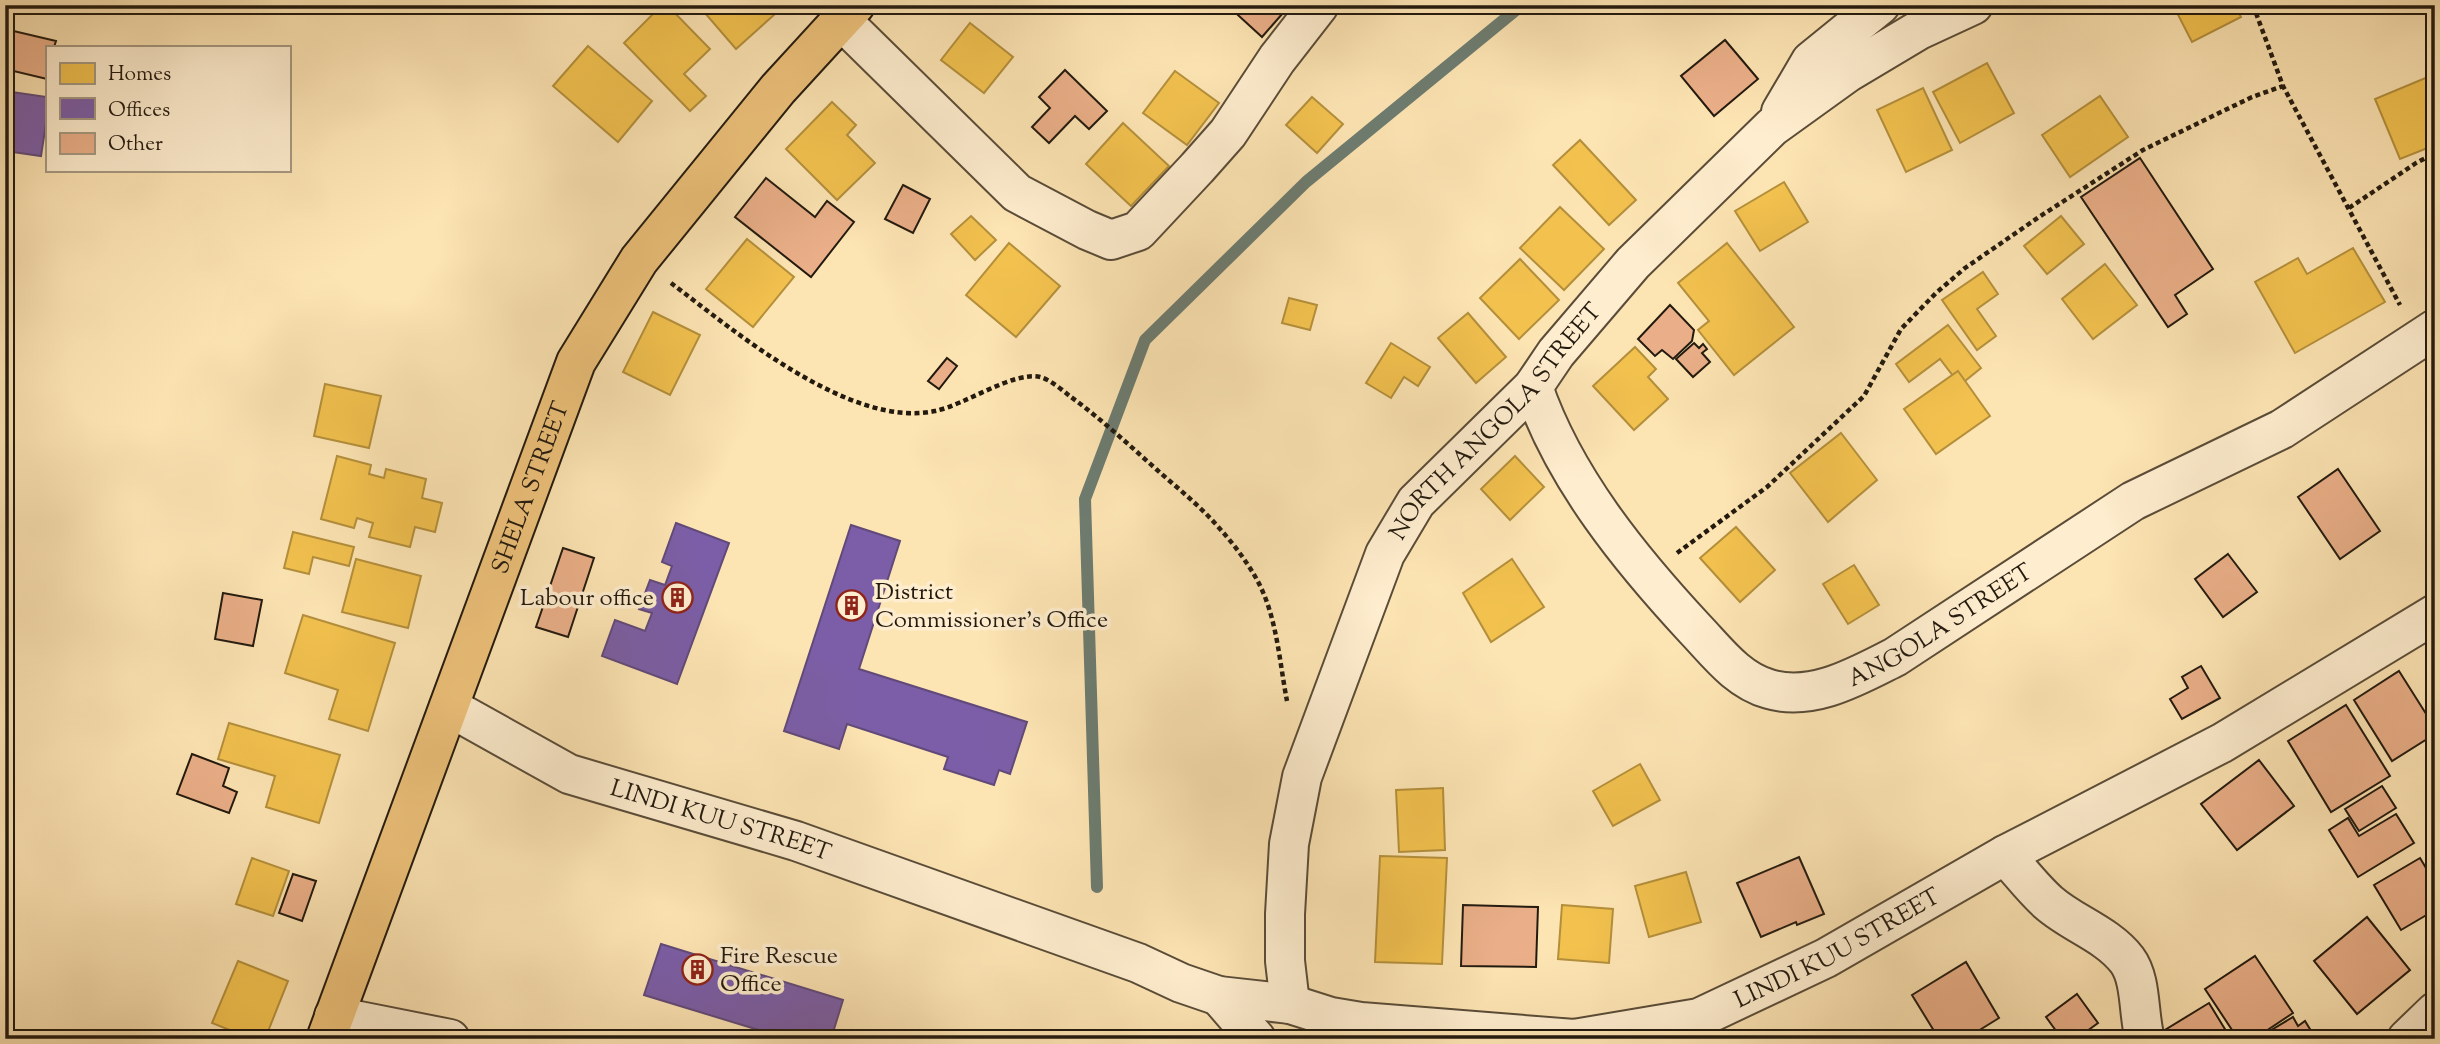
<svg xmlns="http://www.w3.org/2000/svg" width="2440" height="1044" font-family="'Sorts Mill Goudy',serif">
  <rect width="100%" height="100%" fill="#fde4b3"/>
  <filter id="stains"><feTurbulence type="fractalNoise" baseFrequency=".00286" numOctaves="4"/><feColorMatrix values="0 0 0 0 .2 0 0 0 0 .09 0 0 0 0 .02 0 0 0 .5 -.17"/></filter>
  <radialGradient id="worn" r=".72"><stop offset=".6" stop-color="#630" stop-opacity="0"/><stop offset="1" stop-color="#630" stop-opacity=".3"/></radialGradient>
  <!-- homes -->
  <g fill="#f2c14e" stroke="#b48f3b" stroke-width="2">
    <polygon points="662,5 667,5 710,49 684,74 706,96 690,111 624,43"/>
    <polygon points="698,5 785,5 736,49"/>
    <polygon points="2173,5 2235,5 2241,17 2192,42"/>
    <polygon points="970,23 1013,57 984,93 941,60"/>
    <polygon points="588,46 652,101 618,142 553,86"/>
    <polygon points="1987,63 2014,113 1960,143 1933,92"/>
    <polygon points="1175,71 1219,103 1187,145 1143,113"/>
    <polygon points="2435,74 2435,145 2400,159 2375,99"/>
    <polygon points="1923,88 1952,150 1906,172 1877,110"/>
    <polygon points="2100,96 2128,137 2070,177 2042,135"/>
    <polygon points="1312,97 1343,124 1317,153 1286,125"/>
    <polygon points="832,102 856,125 847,135 875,163 837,200 786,149"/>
    <polygon points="1123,123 1169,166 1131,206 1086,164"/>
    <polygon points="1580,140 1636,200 1609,225 1553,165"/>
    <polygon points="1784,182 1808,222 1760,251 1735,211"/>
    <polygon points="1560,207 1604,249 1564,290 1520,248"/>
    <polygon points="971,216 996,240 975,260 951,234"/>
    <polygon points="2061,216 2084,244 2047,274 2024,246"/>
    <polygon points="747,239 794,277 753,327 706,289"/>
    <polygon points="1009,243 1060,286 1016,337 966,295"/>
    <polygon points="1727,243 1794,327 1734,375 1698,330 1709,321 1678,283"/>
    <polygon points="2353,248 2385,302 2295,353 2255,282 2298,258 2307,274"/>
    <polygon points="1520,259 1559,300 1519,339 1480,298"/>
    <polygon points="2105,264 2137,305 2093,339 2062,299"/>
    <polygon points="1983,272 1998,294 1977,309 1996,336 1977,350 1942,300"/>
    <polygon points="1289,298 1317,305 1310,330 1282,323"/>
    <polygon points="653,312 700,335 670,395 623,372"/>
    <polygon points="1468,313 1506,357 1476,383 1438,338"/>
    <polygon points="1948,325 1981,368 1960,385 1940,359 1909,382 1896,364"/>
    <polygon points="1391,343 1430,367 1418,386 1404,377 1391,398 1366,383"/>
    <polygon points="1635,347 1656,369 1648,377 1668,399 1634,430 1593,386"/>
    <polygon points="1958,371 1990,416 1936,454 1904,409"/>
    <polygon points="325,384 381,396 369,448 314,436"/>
    <polygon points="1841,433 1877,480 1828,522 1790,473"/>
    <polygon points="337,456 371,465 369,474 384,478 386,469 426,479 422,498 442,503 435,532 415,527 410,547 369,537 373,523 357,518 354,528 321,519"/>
    <polygon points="1515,456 1544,487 1510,520 1481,489"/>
    <polygon points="1736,527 1775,570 1740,602 1700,558"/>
    <polygon points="293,532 354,547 349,566 313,557 309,574 284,568"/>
    <polygon points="356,559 421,576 408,628 342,612"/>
    <polygon points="1512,559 1544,607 1491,642 1463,593"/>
    <polygon points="1854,565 1879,605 1848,624 1823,584"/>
    <polygon points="303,615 395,643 368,731 329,719 338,690 285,673"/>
    <polygon points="229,723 340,755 319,823 266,807 275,776 218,759"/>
    <polygon points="1640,764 1660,800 1613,826 1593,791"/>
    <polygon points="1443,788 1445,850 1399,852 1396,790"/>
    <polygon points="1380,856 1447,858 1442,964 1375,962"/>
    <polygon points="252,858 289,871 273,916 236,904"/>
    <polygon points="1686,872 1701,922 1649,937 1635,886"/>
    <polygon points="1562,905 1613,909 1609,963 1558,959"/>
    <polygon points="238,961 288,981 265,1039 252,1039 212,1023"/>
  </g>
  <!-- offices -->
  <g fill="#7b5ea7" stroke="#614a79" stroke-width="2">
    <polygon points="5,91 47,97 47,117 41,156 5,151"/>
    <polygon points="676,523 729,543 677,684 602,656 615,620 645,631 652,613 639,609 650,580 665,585 672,566 662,562"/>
    <polygon points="851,525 900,541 859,669 1027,722 1010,774 999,770 994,785 944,769 948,757 847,724 839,749 784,731"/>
    <polygon points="661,944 843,1000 831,1039 788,1039 644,995"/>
  </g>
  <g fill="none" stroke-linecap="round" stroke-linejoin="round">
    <!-- stream -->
    <polyline stroke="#6d7c70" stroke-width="12" points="1097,887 1085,499 1145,340 1306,182 1522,5"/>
  </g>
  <!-- building -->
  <g fill="#eaaf88" stroke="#231a0f" stroke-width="2">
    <polygon points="1227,5 1290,5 1262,37"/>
    <polygon points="5,29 56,41 54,47 47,47 47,79 5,69"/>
    <polygon points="1725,40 1758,79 1714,116 1681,76"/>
    <polygon points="1065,70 1107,111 1089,129 1075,116 1049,143 1032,127 1050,108 1039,97"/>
    <polygon points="2140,158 2213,269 2175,295 2187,314 2168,327 2081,197"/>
    <polygon points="766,178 815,217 827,201 854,222 811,277 735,217"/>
    <polygon points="903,185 930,199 913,233 885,219"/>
    <polygon points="1670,305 1694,330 1692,341 1673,359 1662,350 1655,356 1638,339"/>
    <polygon points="5,307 12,309 5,332"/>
    <polygon points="1694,343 1699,348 1703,344 1707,349 1702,353 1710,362 1693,377 1676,359"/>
    <polygon points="947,358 957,366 939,389 928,381"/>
    <polygon points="2338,469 2380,531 2340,559 2298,497"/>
    <polygon points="563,548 594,558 568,637 536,627"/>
    <polygon points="2228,554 2257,592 2223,617 2195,579"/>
    <polygon points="223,593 262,600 253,646 215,639"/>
    <polygon points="2201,666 2220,698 2182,719 2170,699 2188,688 2182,677"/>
    <polygon points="2399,671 2435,728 2435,734 2392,761 2354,700"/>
    <polygon points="2346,705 2390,776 2331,812 2288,741"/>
    <polygon points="192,754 229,768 223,786 237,792 229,813 177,794"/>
    <polygon points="2259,760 2294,806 2237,850 2201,804"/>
    <polygon points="2382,786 2396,808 2359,831 2345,809"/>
    <polygon points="2396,814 2414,843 2358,877 2329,830 2348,818 2359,836"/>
    <polygon points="1799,857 1824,914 1797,925 1796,922 1761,937 1737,883"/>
    <polygon points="2420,858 2435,883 2435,910 2401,930 2374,885"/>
    <polygon points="293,874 316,881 302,921 279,913"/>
    <polygon points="1463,905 1538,907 1536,967 1461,966"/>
    <polygon points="2367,917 2410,970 2357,1014 2314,961"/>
    <polygon points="2255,956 2293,1013 2254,1039 2238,1039 2205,989"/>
    <polygon points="1966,962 1999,1018 1965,1039 1939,1039 1912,995"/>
    <polygon points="2077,994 2098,1023 2076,1039 2062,1039 2046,1017"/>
    <polygon points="2209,1003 2231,1039 2157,1039 2155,1036"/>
    <polygon points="2293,1017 2298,1026 2305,1021 2316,1039 2272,1039 2268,1032"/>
  </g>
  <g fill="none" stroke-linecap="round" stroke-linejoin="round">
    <defs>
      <g id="minor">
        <polyline points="841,20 1017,193 1087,230 1111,240 1138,231 1197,168 1228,133 1277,59 1319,5"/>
        <polyline points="1781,112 1811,61 1880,5"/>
        <path id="s1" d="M 1533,387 C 1564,478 1630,559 1695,629 C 1717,652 1737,680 1769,689 C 1813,702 1857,676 1895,657 L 2133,501 L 2282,429 L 2435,329"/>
        <path id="s2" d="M 449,707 L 569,774 L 796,841 L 1138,963 L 1181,983 L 1219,996 L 1290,1004 L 1331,1017 L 1361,1022 L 1574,1039 L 1699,1018 L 1826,958 L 2005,855 L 2222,743 L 2435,614"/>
        <path d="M 2005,855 C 2019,870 2033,889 2049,903 C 2073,924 2107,934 2127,960 C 2142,980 2138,1015 2145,1039"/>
        <polyline points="1219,996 1256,1039"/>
        <path id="s3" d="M 1290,1004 L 1285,961 L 1285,914 L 1289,844 L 1302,777 L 1385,554 L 1416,502 L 1533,387 L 1556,353 L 1633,263 L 1772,127 L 1847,73 L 1919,30 L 1973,5"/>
        <polyline points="334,1016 450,1039"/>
        <polyline points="2407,1039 2435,1012"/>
      </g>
      <g id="major">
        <path id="s4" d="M 326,1039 L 576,362 L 639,260 L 778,89 L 855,5"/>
      </g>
    </defs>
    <!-- minor casing -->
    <use href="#minor" stroke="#5a4c38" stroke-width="42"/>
    <!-- major casing -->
    <use href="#major" stroke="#231a0f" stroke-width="42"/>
    <!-- path -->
    <g stroke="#231a0f" stroke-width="4.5" stroke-dasharray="5 3.5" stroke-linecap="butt">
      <polyline points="2253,5 2283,86 2400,305"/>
      <polyline points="2349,208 2416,163 2435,153"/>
      <path d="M 671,283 C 736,332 850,429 935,411 C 965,405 1013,371 1040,377 C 1051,380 1062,390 1071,397 C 1101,419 1128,444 1156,469 C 1174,485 1194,501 1211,519 C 1228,537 1244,557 1256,578 C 1277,615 1279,660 1287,701"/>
      <polyline points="1677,553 1767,487 1864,396 1901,329 1936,293 1965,268 2039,217 2143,150 2252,97 2283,86"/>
    </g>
    <!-- minor -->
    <use href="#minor" stroke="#feedce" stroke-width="38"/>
    <!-- major -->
    <use href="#major" stroke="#eec27a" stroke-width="38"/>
  </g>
  <!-- icons -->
  <defs>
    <symbol id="building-ring" viewBox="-11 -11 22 22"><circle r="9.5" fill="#feedce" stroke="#8f2418" stroke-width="1.5"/><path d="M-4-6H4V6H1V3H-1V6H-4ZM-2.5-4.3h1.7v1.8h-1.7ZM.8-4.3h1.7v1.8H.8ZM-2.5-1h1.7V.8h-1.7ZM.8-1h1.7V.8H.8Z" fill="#8f2418"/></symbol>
  </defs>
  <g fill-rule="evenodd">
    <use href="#building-ring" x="660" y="580" width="35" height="35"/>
    <use href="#building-ring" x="834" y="588" width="35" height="35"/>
    <use href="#building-ring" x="680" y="952" width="35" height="35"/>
  </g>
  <g text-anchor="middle" stroke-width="7" stroke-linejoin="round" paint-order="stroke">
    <!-- street labels -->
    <g font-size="24" fill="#231a0f" stroke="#feedce">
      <text dy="8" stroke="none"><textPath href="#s3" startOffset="640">NORTH ANGOLA STREET</textPath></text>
      <text dy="8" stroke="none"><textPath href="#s4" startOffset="588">SHELA STREET</textPath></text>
      <text dy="8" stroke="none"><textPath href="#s1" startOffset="578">ANGOLA STREET</textPath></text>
      <text dy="8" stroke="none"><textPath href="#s2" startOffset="296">LINDI KUU STREET</textPath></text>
      <text dy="8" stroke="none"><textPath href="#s2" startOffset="1465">LINDI KUU STREET</textPath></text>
    </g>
    <!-- poi labels -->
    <g font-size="24" fill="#231a0f" stroke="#feedce" text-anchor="start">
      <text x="875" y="599">District<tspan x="875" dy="28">Commissioner's Office</tspan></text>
      <text x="654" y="605" text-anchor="end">Labour office</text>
      <text x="720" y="963">Fire Rescue<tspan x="720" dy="28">Office</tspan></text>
    </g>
  </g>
  <!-- margin -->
  <rect width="2440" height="1044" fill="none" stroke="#fde4b3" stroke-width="28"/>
  <rect x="7" y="7" width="2426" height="1030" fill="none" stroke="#231a0f" stroke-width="3.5"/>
  <rect x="14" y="14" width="2412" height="1016" fill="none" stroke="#231a0f" stroke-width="2"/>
  <!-- legend -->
  <rect x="46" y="46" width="245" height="126" fill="#feedce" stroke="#a69982" stroke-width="2"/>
  <rect x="60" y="63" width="35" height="21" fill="#f2c14e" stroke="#a69982" stroke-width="2"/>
  <text x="108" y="80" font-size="21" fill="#231a0f">Homes</text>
  <rect x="60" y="98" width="35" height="21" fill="#7b5ea7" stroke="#a69982" stroke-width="2"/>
  <text x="108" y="116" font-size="21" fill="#231a0f">Offices</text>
  <rect x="60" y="133" width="35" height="21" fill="#eaaf88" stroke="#a69982" stroke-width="2"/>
  <text x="108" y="150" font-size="21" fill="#231a0f">Other</text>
  <rect width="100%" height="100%" filter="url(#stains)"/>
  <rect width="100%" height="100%" fill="url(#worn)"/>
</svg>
